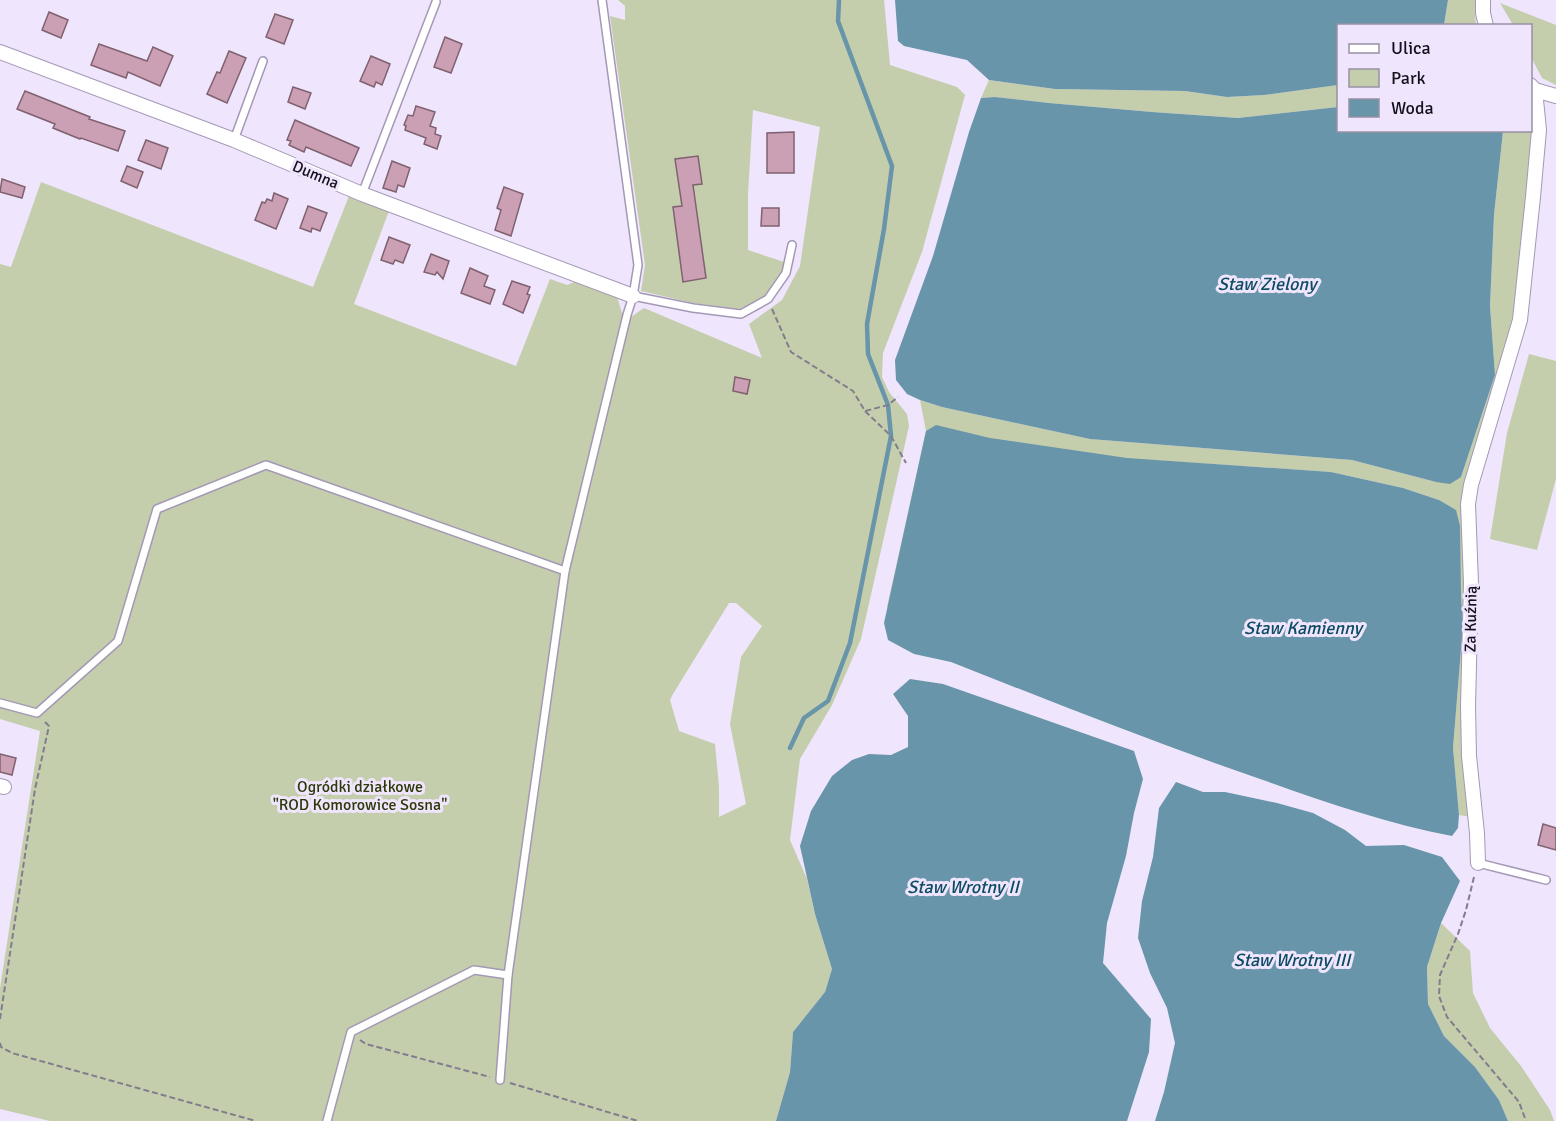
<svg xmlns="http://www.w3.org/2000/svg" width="1556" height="1121" font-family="Signika,sans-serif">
  <rect width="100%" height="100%" fill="#efe5fd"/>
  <!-- green -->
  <g fill="#c4ceac" fill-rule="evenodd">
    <path d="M 618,0 L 884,0 L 890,65 L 957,87 L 965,95 L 922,252 L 883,353 L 882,377 L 889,392 L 907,414 L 909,426 L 861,639 L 832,705 L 800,759 L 790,840 L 807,879 L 815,914 L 832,969 L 825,992 L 793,1032 L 790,1072 L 776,1121 L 50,1121 L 0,1109 L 0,988 L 40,731 L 0,719 L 0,264 L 11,267 L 41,182 L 313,287 L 349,196 L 389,211 L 354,304 L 516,366 L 550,279 L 567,285 L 577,281 L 614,296 L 617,297 L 622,313 L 631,317 L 644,308 L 762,358 L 749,324 L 782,300 L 800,266 L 820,127 L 753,110 L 748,194 L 748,250 L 784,262 L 784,268 L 766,298 L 739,309 L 693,303 L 641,291 L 645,265 L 610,16 L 625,20 L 625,6 ZM 729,603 L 736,603 L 762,626 L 741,657 L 730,724 L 746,804 L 719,817 L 719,787 L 715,744 L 679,731 L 670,700 L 673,694 Z"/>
    <polygon points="1448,0 1478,0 1475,14 1476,25 1444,26"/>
    <polygon points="1500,3 1556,25 1556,85 1542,78 1531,57 1530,26 1513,25"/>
    <polygon points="989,80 1055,89 1185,91 1227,97 1264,95 1338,85 1338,107 1238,118 1152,112 1049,103 995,97 981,98"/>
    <polygon points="1531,102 1533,128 1518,298 1498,376 1468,477 1471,817 1459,815 1453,748 1463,625 1461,595 1439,500 1403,488 1331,472 1151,460 887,607 926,431 920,400 942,407 1090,439 1352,460 1436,482 1461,477 1495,375 1490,306 1494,215 1503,131 1530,130"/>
    <polygon points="1529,354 1556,361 1556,479 1537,550 1490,539 1507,433"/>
    <polygon points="1441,923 1470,951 1473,993 1490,1028 1521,1066 1550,1110 1554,1121 1508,1121 1499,1100 1475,1067 1444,1036 1428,1004 1427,967"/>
  </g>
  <!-- water -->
  <g fill="#6895a9">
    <polygon points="895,0 1448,0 1444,25 1338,26 1338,85 1264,95 1227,97 1185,91 1055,89 989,80 967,60 904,46 898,41"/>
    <polygon points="995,97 1049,103 1152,112 1238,118 1338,107 1338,130 1503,131 1494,215 1490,306 1495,375 1461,477 1450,484 1436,482 1352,460 1090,439 942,407 920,400 907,394 896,380 895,360 933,256 969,132 981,98"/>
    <path d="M 936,425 L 990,438 L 1127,458 L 1331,472 L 1403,488 L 1439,500 L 1456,510 L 1460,526 L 1461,595 L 1463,625 L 1453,748 L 1459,815 L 1458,828 L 1452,836 C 1388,824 1325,802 1263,780 C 1158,744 1055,703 951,662 L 914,654 L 888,640 L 884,623 L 926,431 Z"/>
    <polygon points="910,679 943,684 1134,751 1143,779 1134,813 1126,856 1107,923 1103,963 1151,1019 1149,1052 1127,1121 776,1121 790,1072 793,1032 825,992 832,969 815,914 800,846 811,811 832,776 852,760 869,754 891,755 908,747 908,716 893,694"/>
    <polygon points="1176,782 1203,792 1225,792 1277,803 1313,813 1345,830 1366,846 1404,845 1442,857 1460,881 1441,923 1427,967 1428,1004 1444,1036 1475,1067 1499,1100 1508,1121 1155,1121 1164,1092 1175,1043 1167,1008 1150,973 1138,938 1142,901 1153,857 1159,808"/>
  </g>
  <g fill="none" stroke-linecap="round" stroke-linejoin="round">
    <!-- stream -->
    <polyline stroke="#6895a9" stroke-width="4.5" points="790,748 804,718 828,701 850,643 891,436 888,405 868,354 867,324 884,229 892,166 838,21 839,0"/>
  </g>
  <!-- building -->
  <g fill="#cca0b4" stroke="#7f616f" stroke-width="1.5">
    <polygon points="49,12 68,20 61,38 42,30"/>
    <polygon points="275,14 293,20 284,44 266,37"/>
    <polygon points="445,37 462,44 451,73 434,67"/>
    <polygon points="99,44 147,61 153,47 173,56 160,86 128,72 126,78 91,65"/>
    <polygon points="229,51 246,58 227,103 207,94 217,72 220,73"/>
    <polygon points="371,56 390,64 382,85 376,82 374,87 360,81"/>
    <polygon points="293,87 311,93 305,109 288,102"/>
    <polygon points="25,91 90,117 89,119 125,131 118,151 81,138 80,139 53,128 55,124 17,109"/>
    <polygon points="416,106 435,112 430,126 436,128 435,134 441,136 437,149 424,144 426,138 405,130 406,126 404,125 408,115 413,116"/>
    <polygon points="295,120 359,148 351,166 306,147 304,152 291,146 289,145 291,141 287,140"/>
    <polygon points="794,132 794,173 767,173 767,133"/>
    <polygon points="146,140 168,148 161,169 138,160"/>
    <polygon points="698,156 702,184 693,185 706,278 683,282 673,207 682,206 675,159"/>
    <polygon points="392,161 410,168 404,187 398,185 396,192 383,188"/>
    <polygon points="127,166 143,172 137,188 121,181"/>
    <polygon points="2,179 25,187 22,198 0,192"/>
    <polygon points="504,187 523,194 511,236 495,230 501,210 497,208"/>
    <polygon points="274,193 288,199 276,229 255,220 262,202 265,203 267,199 272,201"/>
    <polygon points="308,206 327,213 320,231 312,228 311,232 300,228"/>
    <polygon points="762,208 779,208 779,226 761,226"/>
    <polygon points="389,237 410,245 403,263 395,260 393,264 381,260"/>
    <polygon points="431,254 449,261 443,279 437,272 435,275 424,272"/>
    <polygon points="470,268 488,276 484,286 495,290 490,304 461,293"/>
    <polygon points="512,281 530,287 527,294 530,295 523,313 503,304"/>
    <polygon points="735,377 750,380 747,394 733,391"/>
    <polygon points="0,754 16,758 12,775 0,772"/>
    <polygon points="1543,824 1556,828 1556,850 1538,845"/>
  </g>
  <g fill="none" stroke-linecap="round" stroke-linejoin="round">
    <defs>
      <g id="lane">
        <polyline points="234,140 263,61"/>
        <polyline points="362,194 436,2"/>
        <polyline points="633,296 693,308 741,314 768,299 786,273 792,245"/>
        <polyline points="0,703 37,713 118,641 157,509 266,465 565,571"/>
        <polyline points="1478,863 1546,880"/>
        <polyline points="500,1080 508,975 565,571 627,315 633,296 638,265 602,0"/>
        <polyline points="327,1121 351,1032 474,970 508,975"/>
      </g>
      <g id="street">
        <polyline points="1483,0 1483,13 1486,26"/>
        <polyline points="0,52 234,140 362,194 633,296"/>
        <polyline points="1530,85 1535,90 1556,96"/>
        <polyline points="0,786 4,787"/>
        <polyline points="1478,863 1477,833 1469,756 1468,706 1471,583 1468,504 1471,485 1520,320 1533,197 1539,130 1535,90"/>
      </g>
    </defs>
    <!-- lane casing -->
    <use href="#lane" stroke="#a498b5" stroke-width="10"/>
    <!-- street casing -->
    <use href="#street" stroke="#a498b5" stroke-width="16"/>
    <!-- path -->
    <g stroke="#837c8d" stroke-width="2" stroke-dasharray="6 3" stroke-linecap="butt">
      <polyline points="772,309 791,352 853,391 865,411 888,405 898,397"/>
      <polyline points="865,411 891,436 906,463"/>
      <polyline points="1474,877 1466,910 1458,934 1440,975 1439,996 1447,1017 1519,1102 1526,1121"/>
      <polyline points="0,1019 35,789 49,726 45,722"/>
      <polyline points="360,1040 366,1044 490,1077"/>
      <polyline points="0,1043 1,1047 12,1053 256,1121"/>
      <polyline points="510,1083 638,1121"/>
    </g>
    <!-- lane -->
    <use href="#lane" stroke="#fff" stroke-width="7"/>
    <!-- street -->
    <use href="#street" stroke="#fff" stroke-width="14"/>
  </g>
  <g text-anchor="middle" stroke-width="6" stroke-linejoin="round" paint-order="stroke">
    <!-- street labels -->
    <g font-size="16" fill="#15101b" stroke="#efe5fd">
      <text transform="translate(316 174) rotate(23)" y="6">Dumna</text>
      <text transform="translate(1470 619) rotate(-89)" y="6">Za Kuźnią</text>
    </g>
    <!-- park labels -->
    <g font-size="16" fill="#2e3807" stroke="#efe5fd">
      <text x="360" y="792">Ogródki działkowe<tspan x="360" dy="18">"ROD Komorowice Sosna"</tspan></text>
    </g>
    <!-- water labels -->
    <g font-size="18" font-style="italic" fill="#0d4c62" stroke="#efe5fd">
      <text x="1267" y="290">Staw Zielony</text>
      <text x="1303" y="634">Staw Kamienny</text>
      <text x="963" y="893">Staw Wrotny II</text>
      <text x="1292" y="966">Staw Wrotny III</text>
    </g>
  </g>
  <!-- legend -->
  <rect x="1337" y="24" width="195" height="108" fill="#efe5fd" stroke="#9890a3" stroke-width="1.5"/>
  <rect x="1349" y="44" width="30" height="9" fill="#ffffff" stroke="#9890a3" stroke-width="1.5"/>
  <text x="1391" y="54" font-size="18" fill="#15101b">Ulica</text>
  <rect x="1349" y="69" width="30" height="18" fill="#c4ceac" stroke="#9890a3" stroke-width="1.5"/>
  <text x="1391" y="84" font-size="18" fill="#15101b">Park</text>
  <rect x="1349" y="99" width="30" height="18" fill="#6895a9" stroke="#9890a3" stroke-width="1.5"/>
  <text x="1391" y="114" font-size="18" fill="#15101b">Woda</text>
</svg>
